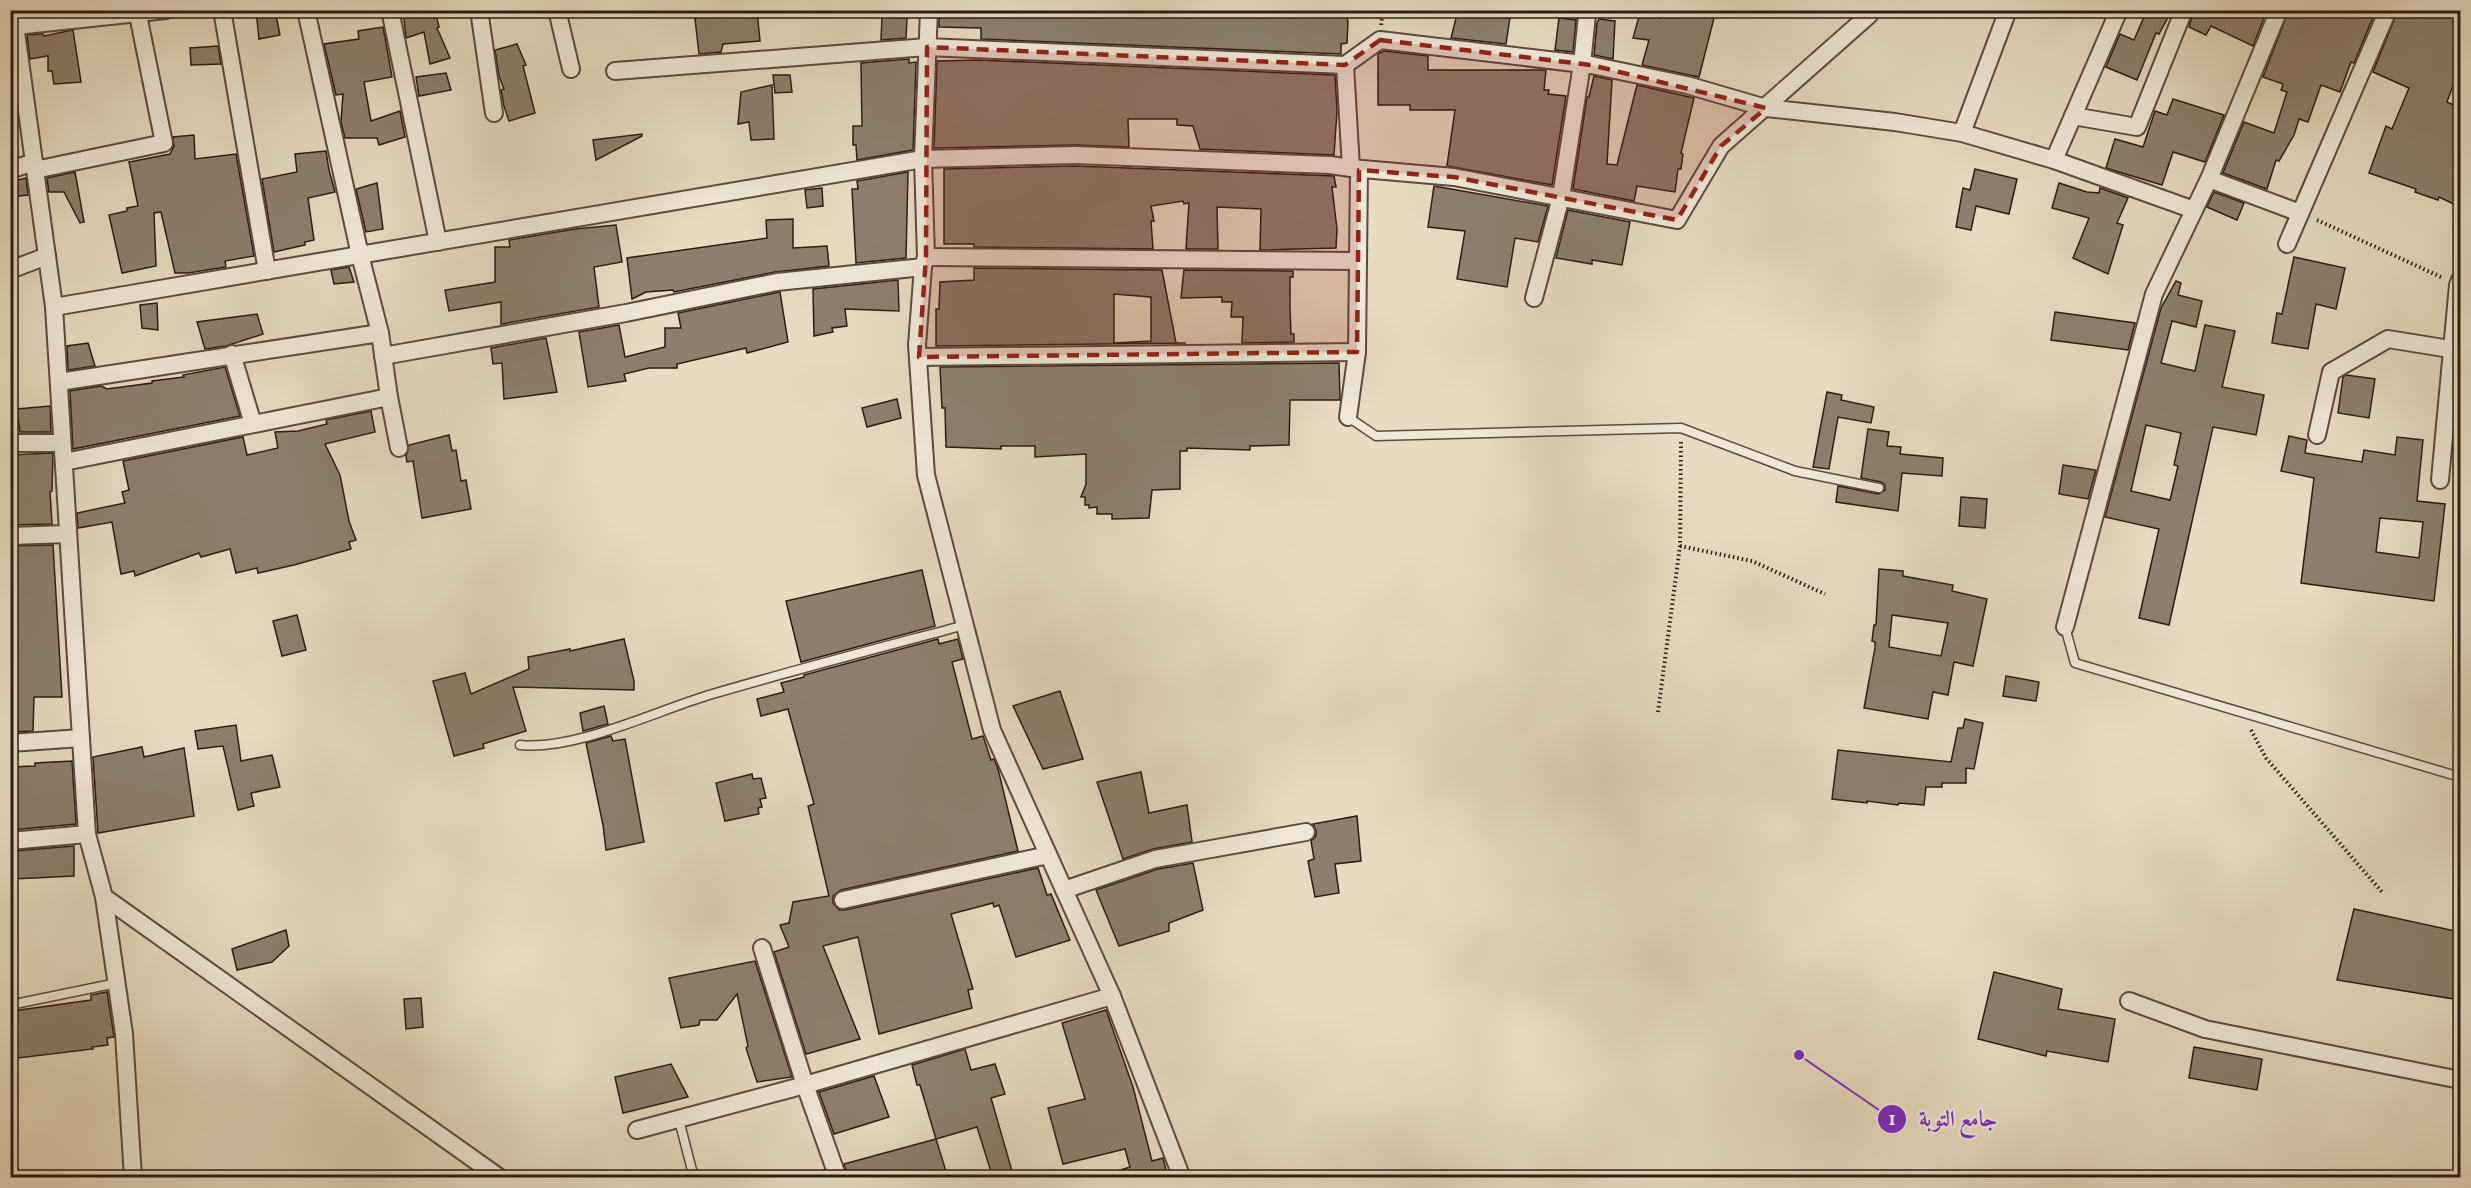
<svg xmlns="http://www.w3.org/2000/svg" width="2471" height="1188" font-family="Vollkorn,Amiri,serif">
  <rect width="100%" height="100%" fill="#e7dbc2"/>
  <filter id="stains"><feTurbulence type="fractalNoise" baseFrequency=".00333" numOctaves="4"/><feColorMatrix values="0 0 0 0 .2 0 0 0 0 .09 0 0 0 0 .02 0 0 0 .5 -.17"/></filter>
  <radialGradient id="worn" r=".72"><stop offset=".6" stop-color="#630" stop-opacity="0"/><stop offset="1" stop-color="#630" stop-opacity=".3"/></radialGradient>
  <!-- building -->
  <g fill="#8d7f6e" stroke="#2c1b13" stroke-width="1.5" fill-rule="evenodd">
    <polygon points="256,10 275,10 280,35 259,39"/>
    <polygon points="403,10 430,10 433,18 437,18 439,27 437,28 450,58 430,64 424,32 406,38"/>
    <polygon points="694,10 757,10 760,41 723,44 721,52 699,54"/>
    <polygon points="939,10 1342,10 1348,21 1347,43 1341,44 1341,54 981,39 981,28 939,27"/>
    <polygon points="1458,10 1511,10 1506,44 1451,38"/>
    <polygon points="1670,10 1716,10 1699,77 1642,65 1649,40 1633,38 1640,13 1660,18 1661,13 1669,14"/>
    <polygon points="2147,10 2172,10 2159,34 2156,33 2137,80 2106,67 2120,34 2134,40"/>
    <polygon points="2194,10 2267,10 2253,46 2211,26 2206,35 2189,27"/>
    <polygon points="2289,10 2376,10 2354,63 2351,62 2340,92 2321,85 2308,122 2299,119 2294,135 2279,161 2276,160 2267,189 2223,173 2244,122 2274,133 2287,92 2281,90 2283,84 2263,77"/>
    <polygon points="2398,10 2460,10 2460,66 2447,102 2460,108 2460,207 2439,197 2438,200 2415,192 2416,189 2369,173 2386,126 2392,129 2409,88 2373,72"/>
    <polygon points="882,17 907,18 906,38 881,40"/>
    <polygon points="1559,18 1576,20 1573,52 1555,50"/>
    <polygon points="1599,19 1615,21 1613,59 1594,55 1597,23"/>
    <polygon points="383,27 392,77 364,82 371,121 400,111 405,137 379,145 377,138 345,138 341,122 343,94 336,95 324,44 359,39 358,31"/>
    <polygon points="73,30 81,82 54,84 52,71 48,71 48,56 30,59 27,35 43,34 44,36"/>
    <polygon points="517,44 526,65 523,66 535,113 509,121 504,106 501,90 504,89 499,76 495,50"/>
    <polygon points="218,46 221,64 191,65 190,48"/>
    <polygon points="1384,51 1428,56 1428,70 1546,70 1544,90 1549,90 1548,94 1566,96 1552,185 1447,166 1455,110 1410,110 1410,105 1378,105 1378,54"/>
    <polygon points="909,59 909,63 916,62 913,150 857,160 856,145 853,145 853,126 862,126 861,63"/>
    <polygon points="979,60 1335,75 1337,111 1334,155 1200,149 1193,126 1177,125 1177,119 1128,119 1129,147 1075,145 934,148 937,61"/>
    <polygon points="446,73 451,90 419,96 416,77"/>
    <polygon points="773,75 790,75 792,92 775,93"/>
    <polygon points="1594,76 1612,80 1607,164 1617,165 1637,85 1694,98 1681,153 1683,154 1681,169 1678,169 1675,192 1637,186 1634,201 1573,189 1587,97 1589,97"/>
    <polygon points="772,85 774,139 751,140 749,122 738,124 741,92"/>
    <polygon points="2173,99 2224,115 2205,162 2173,152 2162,185 2106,168 2115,139 2143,147 2155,111 2167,115"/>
    <polygon points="642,134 642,136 596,160 593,140"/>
    <polygon points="194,135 195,159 236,154 254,256 225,261 226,267 188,273 175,273 161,212 154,213 156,266 122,273 109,215 127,211 127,208 138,206 129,162 170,154 174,146 173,137"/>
    <polygon points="326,151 329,170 335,192 308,198 314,240 305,242 305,245 274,252 262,179 297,172 295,154"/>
    <polygon points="1075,166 1334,176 1336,187 1332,187 1337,229 1336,248 1260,250 1261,209 1217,207 1218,249 1186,249 1189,203 1184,204 1183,201 1151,206 1154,221 1151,221 1153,249 974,247 974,244 944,244 944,169"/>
    <polygon points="1975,169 2017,179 2009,214 1976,206 1971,230 1956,227 1963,188 1970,190"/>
    <polygon points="75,172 84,222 80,223 64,192 49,192 47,178"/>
    <polygon points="908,172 906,258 856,263 852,189 858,189 857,181"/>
    <polygon points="26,178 28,195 10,197 10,182"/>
    <polygon points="377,183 383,229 366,232 356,189"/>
    <polygon points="2059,183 2087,192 2099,193 2100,188 2128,198 2117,223 2123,225 2108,274 2073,258 2089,218 2052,208"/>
    <polygon points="1434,186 1548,206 1538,242 1515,238 1507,287 1457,279 1465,231 1428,227"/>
    <polygon points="822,188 823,206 807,208 805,190"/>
    <polygon points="2214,192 2244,203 2237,220 2207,207"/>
    <polygon points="1568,210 1630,222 1622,265 1592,260 1592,264 1556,258"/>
    <polygon points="793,219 793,248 827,246 829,266 775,272 674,292 673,290 646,292 632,299 627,258 767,238 766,220"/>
    <polygon points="616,225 622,262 594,267 599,307 501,324 501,302 449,311 445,290 495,282 495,247 510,247 509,240 575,229"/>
    <polygon points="2294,257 2345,268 2336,309 2316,304 2308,349 2272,343 2277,313 2282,314"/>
    <polygon points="349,267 354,282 334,284 331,270"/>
    <path d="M 974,268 L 1162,270 L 1176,343 L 1186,343 L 936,346 L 936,309 L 939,309 L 940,282 L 974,280 ZM 1114,294 L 1151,297 L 1151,341 L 1114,343 Z"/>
    <polygon points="1184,270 1293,271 1293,277 1290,277 1290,308 1291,334 1294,334 1294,342 1242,343 1243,317 1231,317 1232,302 1222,302 1222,297 1181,298"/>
    <polygon points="898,280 899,311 845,309 847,326 832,328 833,332 814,336 813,289"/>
    <path d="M 2176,281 L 2181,283 L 2178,295 L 2202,301 L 2196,327 L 2172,321 L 2161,363 L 2195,371 L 2205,325 L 2235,331 L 2222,387 L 2264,395 L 2256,435 L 2213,427 L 2169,625 L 2139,618 L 2159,529 L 2105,517 L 2161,308 ZM 2146,425 L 2181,433 L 2174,465 L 2178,466 L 2170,500 L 2131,491 Z"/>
    <polygon points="780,292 788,342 747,353 746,348 677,364 677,368 649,368 624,374 626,381 588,387 579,332 619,325 625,357 665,347 665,328 681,328 678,313"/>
    <polygon points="157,303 158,330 142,328 140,305"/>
    <polygon points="2055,312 2135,323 2128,350 2051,340"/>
    <polygon points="257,314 263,334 226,346 205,349 197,322"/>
    <polygon points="546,338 557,392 504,399 502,363 493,364 491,348"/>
    <polygon points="88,343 95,366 68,370 67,346"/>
    <polygon points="1339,363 1340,400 1290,400 1289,445 1250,446 1250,450 1187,448 1187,451 1180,451 1180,489 1152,490 1149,518 1112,519 1112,514 1097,514 1097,507 1089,508 1089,505 1085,505 1085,497 1081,497 1086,484 1086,454 1035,457 1035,446 1001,446 1001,449 946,447 945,408 942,408 940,367"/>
    <polygon points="225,367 240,416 73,449 70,391 101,386 107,389 152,383 152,381 184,377 183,375"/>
    <polygon points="2346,375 2375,379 2369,418 2338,413 2343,377"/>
    <polygon points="1827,392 1842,395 1841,400 1874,407 1871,423 1838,417 1829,469 1813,467"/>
    <polygon points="897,399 901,418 867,427 862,408"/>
    <polygon points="50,406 51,432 20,432 17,409"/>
    <polygon points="371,411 375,432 325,444 340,475 349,521 356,540 349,542 351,549 294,565 258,573 257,568 236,573 230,549 201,557 199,553 135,576 134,571 121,574 112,522 78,528 77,513 125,503 122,492 129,490 123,461 243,437 247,455 278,448 275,432 298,431 327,424 326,420"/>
    <polygon points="1868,429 1889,432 1887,446 1901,447 1900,454 1943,458 1942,476 1902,473 1898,511 1836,502 1838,486 1878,494 1885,490 1885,485 1881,482 1861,478"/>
    <polygon points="449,435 452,451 456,450 461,481 466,480 471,509 422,518 413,461 407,462 406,456 409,445"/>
    <path d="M 2289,436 L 2307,440 L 2305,453 L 2362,462 L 2364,450 L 2395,455 L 2397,437 L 2423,440 L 2417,501 L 2445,504 L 2434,601 L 2301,583 L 2314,478 L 2281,471 ZM 2380,518 L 2423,522 L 2419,558 L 2376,552 Z"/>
    <polygon points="53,453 52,491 50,492 52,524 10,525 10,455"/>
    <polygon points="2063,465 2096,470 2088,499 2059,494"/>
    <polygon points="1961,497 1987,499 1985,528 1959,526"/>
    <polygon points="53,545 62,697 34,697 33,731 10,732 10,546"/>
    <path d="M 1879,569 L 1903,571 L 1903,576 L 1953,585 L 1952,591 L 1987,599 L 1973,666 L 1954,662 L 1948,695 L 1933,692 L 1928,719 L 1864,708 L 1875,648 L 1875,642 L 1872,641 L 1874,625 L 1876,625 ZM 1892,615 L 1948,623 L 1941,656 L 1889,647 Z"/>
    <polygon points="922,570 935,626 801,662 786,601"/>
    <polygon points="297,615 306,650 282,656 273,621"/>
    <polygon points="624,639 634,681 634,690 513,687 526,731 483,744 484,748 454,756 433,681 465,673 471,694 529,669 528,657 570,649 570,651"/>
    <polygon points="938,639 939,644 958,639 963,659 952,662 972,739 983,736 991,760 994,759 998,769 1018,851 841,890 833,896 833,903 839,910 845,910 1038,868 1047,895 1051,894 1070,940 1016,957 999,905 994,907 993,903 951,914 973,989 968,990 972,1008 879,1034 858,937 823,946 860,1039 806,1054 774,952 789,947 780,925 789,923 793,902 829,896 808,806 814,804 788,709 761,716 757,699 784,692 781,683 804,677 804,675"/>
    <polygon points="2006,676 2039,682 2036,701 2003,696"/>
    <polygon points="1060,691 1083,759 1043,769 1013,706"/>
    <polygon points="604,706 608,724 583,731 580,713"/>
    <polygon points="1965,719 1983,723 1974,769 1966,768 1966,783 1942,783 1942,787 1926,787 1924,805 1899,803 1898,805 1867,801 1867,803 1832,799 1838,750 1951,762 1958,728 1963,728"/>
    <polygon points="236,725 241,761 272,755 280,787 251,793 254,806 238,810 223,746 198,749 195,731"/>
    <polygon points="611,736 613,741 625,739 644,842 606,850 603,825 586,743"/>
    <polygon points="142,747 144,757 184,748 194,816 98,833 93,757"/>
    <polygon points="72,761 76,824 10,830 10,767 35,766 35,763"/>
    <polygon points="1141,772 1149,813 1187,805 1192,842 1153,849 1123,859 1097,782"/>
    <polygon points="752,774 753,779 761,778 766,798 760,799 762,807 758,808 759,814 725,821 716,783"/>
    <polygon points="1357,816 1361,861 1335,864 1339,893 1315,897 1308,861 1314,859 1311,841 1316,836 1316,831 1313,824"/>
    <polygon points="74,846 74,876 13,879 13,851"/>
    <polygon points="1193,863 1203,910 1169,923 1169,931 1119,946 1096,890 1158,869"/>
    <polygon points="2354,909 2460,932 2460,1000 2337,980"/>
    <polygon points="286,930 289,946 272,962 237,970 232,949"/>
    <polygon points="755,961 792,1077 757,1082 746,1048 748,1046 737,994 717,1020 700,1020 699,1025 681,1028 669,978"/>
    <polygon points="1994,972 2062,989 2058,1009 2115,1019 2108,1062 2047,1051 2046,1056 1978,1039"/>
    <polygon points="107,992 114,1037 107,1038 108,1045 92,1047 93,1049 18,1058 13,1011 91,1000 91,995"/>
    <polygon points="421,998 423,1027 406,1029 404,999"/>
    <polygon points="1106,1010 1133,1087 1152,1161 1163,1158 1168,1178 1111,1178 1111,1173 1130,1167 1125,1149 1063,1164 1048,1108 1085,1099 1062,1023"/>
    <polygon points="2194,1047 2262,1059 2257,1090 2189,1078"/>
    <polygon points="965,1049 971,1070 995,1064 1005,1094 991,1098 1014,1178 993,1178 977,1127 936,1139 920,1085 917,1085 912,1065"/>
    <polygon points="671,1064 688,1097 623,1113 615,1077"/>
    <polygon points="874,1076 889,1117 834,1134 819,1092"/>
    <polygon points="936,1139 948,1178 848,1178 844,1164"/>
    <polygon points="824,1170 827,1178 815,1178 814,1172"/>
  </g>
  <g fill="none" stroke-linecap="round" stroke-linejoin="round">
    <defs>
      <g id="service">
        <polyline points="1348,417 1376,436 1681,428 1795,471 1879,488"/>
        <polyline points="2065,627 2075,663 2460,777"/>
        <path d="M 520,745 C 574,751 656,711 709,695 C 794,670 879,648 965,625"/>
        <polyline points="10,1005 117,983"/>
        <polyline points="679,1120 694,1178"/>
      </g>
      <g id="minor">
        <polyline points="13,10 54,307 87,834 104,897 124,1034 133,1178"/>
        <polyline points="222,10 267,271"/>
        <polyline points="306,10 360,255 380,333 389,397 399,448"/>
        <polyline points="390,10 438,242"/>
        <polyline points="479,10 494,113"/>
        <polyline points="557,10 571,69"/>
        <polyline points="929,10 923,159 926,257 923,267 917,345 926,475 992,730 1112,996 1182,1178"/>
        <polyline points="16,26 166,10"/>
        <polyline points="615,71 927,47 1345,65 1380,40 1591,65 1687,85 1766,108 1895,122 1962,133 2054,160 2194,210"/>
        <polyline points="2073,116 2137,127 2184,10"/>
        <polyline points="1962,133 2008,10"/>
        <polyline points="2054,160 2119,10"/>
        <polyline points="1351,168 1454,177 1677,220 1721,146 1869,15 1871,10"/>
        <polyline points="10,170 34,162"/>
        <polyline points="35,170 164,143 137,10"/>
        <polyline points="2209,179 2300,213"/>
        <polyline points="2287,244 2388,10"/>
        <polyline points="926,257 1357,261"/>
        <polyline points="10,270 47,256"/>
        <polyline points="1534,298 1561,197 1582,64 1587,15 1581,10"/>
        <polyline points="54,307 923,159 1075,155 1330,165 1351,168 1345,65"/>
        <polyline points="232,354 253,424"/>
        <polyline points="383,356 626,313 777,282 923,267"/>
        <polyline points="919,357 1357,352"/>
        <polyline points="59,382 380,333"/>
        <polyline points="1348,417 1357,352 1359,170"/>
        <polyline points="2317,435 2331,372 2388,339 2450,349"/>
        <polyline points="10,443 62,443"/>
        <polyline points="64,462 389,397"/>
        <polyline points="2440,480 2458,285 2460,280"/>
        <polyline points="10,536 68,534"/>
        <polyline points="2065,627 2154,294 2209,179 2279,10"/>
        <polyline points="10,743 81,738"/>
        <polyline points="10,841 87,834"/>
        <polyline points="1064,890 1155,859 1306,832"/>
        <polyline points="104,897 500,1178"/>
        <polyline points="843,900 1048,855"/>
        <polyline points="762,948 805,1085 838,1178"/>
        <polyline points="2129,1001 2205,1029 2460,1080"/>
        <polyline points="637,1130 805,1085 1112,996"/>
      </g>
    </defs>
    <!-- service casing -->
    <use href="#service" stroke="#5b4b3f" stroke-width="11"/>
    <!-- minor casing -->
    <use href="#minor" stroke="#5b4b3f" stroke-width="20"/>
    <!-- path -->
    <g stroke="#2c1b13" stroke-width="4" stroke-dasharray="1.5 3" stroke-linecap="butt">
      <polyline points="1381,25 1383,10"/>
      <polyline points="2317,220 2443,278"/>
      <polyline points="1680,546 1752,561 1825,594"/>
      <polyline points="1658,712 1680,546 1681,441"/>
      <polyline points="2251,730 2266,758 2382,892"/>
    </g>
    <!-- service -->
    <use href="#service" stroke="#efe8d7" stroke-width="8"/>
    <!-- minor -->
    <use href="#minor" stroke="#efe8d7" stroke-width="16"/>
  </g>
  <!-- marked area -->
  <path fill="#8f2418" fill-opacity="0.2" stroke="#8f2418" stroke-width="4.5" stroke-dasharray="12 8" stroke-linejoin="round" d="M 1380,40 L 1591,65 L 1766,108 L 1721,146 L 1677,220 L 1454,177 L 1359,170 L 1357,352 L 919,357 L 926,257 L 927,47 L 1345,65 Z"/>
  <!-- callouts -->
  <path fill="none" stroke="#7b2cbf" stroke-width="2" d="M1799 1055L1892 1119"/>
  <g fill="#7b2cbf" stroke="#efe8d7" stroke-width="2">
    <circle cx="1799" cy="1055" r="6"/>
    <circle cx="1892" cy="1119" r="15"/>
  </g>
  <g font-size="18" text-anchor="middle" font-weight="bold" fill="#fff">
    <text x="1892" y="1125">1</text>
  </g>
  <g font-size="22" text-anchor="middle" font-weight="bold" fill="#7b2cbf" stroke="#efe8d7" stroke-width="4.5" stroke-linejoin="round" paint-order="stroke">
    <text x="1958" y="1126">جامع التوبة</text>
  </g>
  <!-- margin -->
  <rect width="2471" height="1188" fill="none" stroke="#e7dbc2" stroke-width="36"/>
  <rect x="12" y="12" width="2447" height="1164" fill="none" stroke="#2c1b13" stroke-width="3"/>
  <rect x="18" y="18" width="2435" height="1152" fill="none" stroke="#2c1b13" stroke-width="1.5"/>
  <rect width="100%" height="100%" filter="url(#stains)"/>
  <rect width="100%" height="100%" fill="url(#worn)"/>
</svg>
